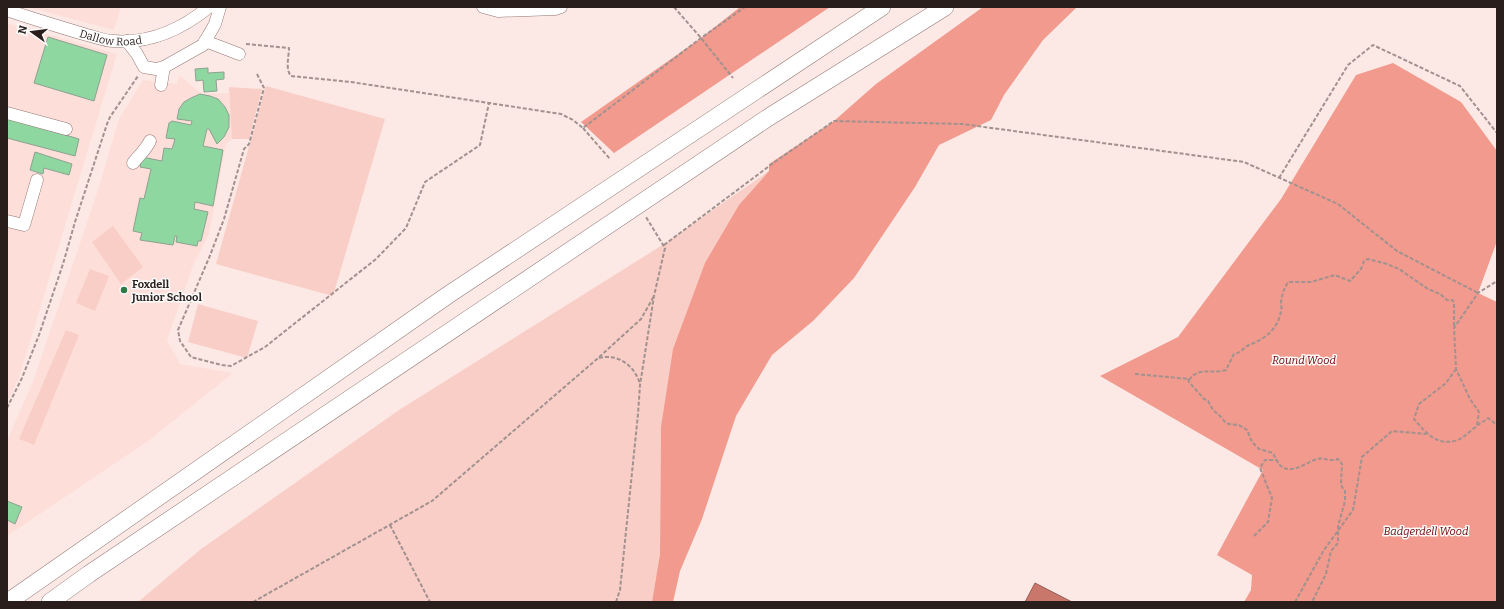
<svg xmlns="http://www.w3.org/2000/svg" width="1504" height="609" font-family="Bitter,serif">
  <rect width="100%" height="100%" fill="#fce9e6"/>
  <!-- built -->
  <g fill="#feded9">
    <polygon points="27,7 121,7 114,30"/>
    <polygon points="7,23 117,54 19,378 7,402"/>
    <polygon points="179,75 202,94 229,93 233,138 226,144 209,234 194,263 167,340 180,364 233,373 148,441 7,536 7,441 34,379 97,193 119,119 143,80 177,84"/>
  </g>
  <!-- green -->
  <g fill="#f9cec7">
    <polygon points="266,86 385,119 333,296 216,264"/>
    <polygon points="229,87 262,89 249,139 232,139"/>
    <polygon points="769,171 739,205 661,427 660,554 652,602 138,602 201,549 399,410 664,244"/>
    <polygon points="113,226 143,267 121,284 92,242"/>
    <polygon points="90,269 109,276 95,311 76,303"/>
    <polygon points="198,304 258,321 247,358 188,342"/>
    <polygon points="66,330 79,335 34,445 19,439"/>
  </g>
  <!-- forest -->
  <g fill="#f19a8d">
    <polygon points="740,7 830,7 614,153 581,122 701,38"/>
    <polygon points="983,7 1077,7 1043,40 1004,95 991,120 939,145 915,187 854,278 813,321 772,355 736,416 702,519 680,571 673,602 652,602 660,554 661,427 673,349 705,263 739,205 769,171 769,164 834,121 876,84"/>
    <polygon points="1393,63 1461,102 1497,151 1497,241 1478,293 1497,302 1497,602 1244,602 1251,590 1252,575 1217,555 1263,470 1100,376 1178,337 1281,199 1356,75"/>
  </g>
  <!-- water -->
  <polygon fill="#ca776b" stroke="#9a5c53" points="1035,583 1072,602 1025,602"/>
  <!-- building -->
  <g fill="#8fd7a1" stroke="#8ca190">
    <polygon points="48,37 107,55 94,101 34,83"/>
    <polygon points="208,68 208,73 224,72 224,79 216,80 217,91 204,92 203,80 196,81 195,69"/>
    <polygon points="200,94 210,96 218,99 225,107 229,115 229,127 224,137 217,144 209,129 207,129 203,146 223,150 213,206 195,202 194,209 208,212 201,241 198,241 197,246 176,242 177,236 175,236 173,245 140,240 142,233 133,231 140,198 144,199 151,169 140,167 142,157 162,161 164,148 172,149 175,139 166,138 169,123 172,121 191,125 192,121 177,119 179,109 184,102 191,98"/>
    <polygon points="7,118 79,139 75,156 7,138"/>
    <polygon points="35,152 72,164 69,175 44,168 43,174 30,170"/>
    <polygon points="7,501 22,507 15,524 7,520"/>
  </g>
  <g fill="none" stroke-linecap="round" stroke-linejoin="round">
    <defs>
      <g id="minor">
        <polyline points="483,7 498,11 555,9 561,7"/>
        <path id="s1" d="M 7,10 C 33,19 60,27 87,35 C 95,37 105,41 113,41 C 149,44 182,29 209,7"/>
        <polyline points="127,41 137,54 144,67 156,69 164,67 203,45 215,24 220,7"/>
        <polyline points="205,41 239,54"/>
        <polyline points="161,85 164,67"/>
        <polyline points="7,113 66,129"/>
        <path d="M 133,163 C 140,154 145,151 150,141"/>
        <polyline points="7,221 24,225 37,180"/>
      </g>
      <g id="highway">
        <polyline points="8,602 448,295 882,7"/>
        <polyline points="50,602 89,574 769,117 945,7"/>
      </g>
    </defs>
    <!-- minor casing -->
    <use href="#minor" stroke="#927773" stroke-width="13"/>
    <!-- highway casing -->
    <use href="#highway" stroke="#927773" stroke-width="18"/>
    <!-- path -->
    <g stroke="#a1918f" stroke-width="2" stroke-dasharray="4 2" stroke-linecap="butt">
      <polyline points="674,7 701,38 733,78"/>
      <path d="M 246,44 L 289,48 C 289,56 285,69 291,76 L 351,82 L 561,114 L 573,120 L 583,128 L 701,38 L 745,7"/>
      <polyline points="257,74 264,88 249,144 244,149 224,219 209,258 178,330 180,341 191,357 222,365 231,366 265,347 376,259 406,228 425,182 480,145 489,103"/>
      <polyline points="583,128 610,159"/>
      <polyline points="1279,178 1348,65 1373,45 1460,86 1497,133"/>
      <polyline points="664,245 776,161 834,121 962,124 1244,162 1338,204 1397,251 1478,293"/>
      <path d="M 599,358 C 618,353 635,366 640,384"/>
      <path d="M 1456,369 L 1446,383 L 1419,404 L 1414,419 C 1426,433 1437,447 1458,440 C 1465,437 1472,429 1478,425 C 1481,422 1485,421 1488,418 L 1497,425"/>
      <path d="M 1135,374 L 1190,379 C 1198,367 1213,374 1226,370 L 1234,354 C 1241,353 1243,348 1249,345 C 1265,339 1278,329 1281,311 C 1282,308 1281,305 1281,302 C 1282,294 1284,289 1288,282 L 1311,282 L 1335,275 L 1350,281 L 1361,269 L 1364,261 L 1368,259 L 1387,264 L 1399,269 L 1428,289 L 1440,294 L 1447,300 L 1452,300 L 1454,302 L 1454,328"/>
      <path d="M 1188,379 L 1189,382 L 1204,399 L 1208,401 L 1213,410 L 1220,416 L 1225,422 L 1229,424 L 1239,425 L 1247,430 L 1252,442 L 1259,449 L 1273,453 C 1275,457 1277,461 1279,464 C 1290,477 1306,462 1317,459 C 1324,457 1330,462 1338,459 L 1342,464 L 1341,482 L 1342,487 L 1345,491 L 1345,501 L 1338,526 L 1338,543 L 1331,551 L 1326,574 L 1312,602"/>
      <polyline points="7,408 22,378 39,335 63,264 75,222 107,124 110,117 138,76"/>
      <polyline points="1477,425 1479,412 1470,399 1456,369 1454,328 1478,293 1497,281"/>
      <polyline points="390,525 430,602"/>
      <polyline points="1254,536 1268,522 1272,498 1260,468 1265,460 1277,460"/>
      <polyline points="253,602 432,501 597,359 641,319 654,296"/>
      <polyline points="616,602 620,590 638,414 640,385 654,296 665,248 646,217"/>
      <polyline points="1295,602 1324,550 1353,510 1362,457 1392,431 1426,434"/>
    </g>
    <!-- minor -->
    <use href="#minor" stroke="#fff" stroke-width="12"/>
    <!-- highway -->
    <use href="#highway" stroke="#fff" stroke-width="17"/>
  </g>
  <!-- markers -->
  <circle fill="#2f7947" stroke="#fbfbfb" stroke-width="1.5" cx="124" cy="290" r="4"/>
  <g text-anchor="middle" stroke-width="3" stroke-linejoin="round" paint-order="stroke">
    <!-- street labels -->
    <g font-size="11" fill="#291e1c" stroke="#fbfbfb">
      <text dy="4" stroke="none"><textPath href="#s1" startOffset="108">Dallow Road</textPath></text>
    </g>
    <!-- poi labels -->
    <g font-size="11" font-weight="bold" fill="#291e1c" stroke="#fbfbfb" text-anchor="start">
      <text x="132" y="288">Foxdell<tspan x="132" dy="13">Junior School</tspan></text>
    </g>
    <!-- park labels -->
    <g font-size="11" font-style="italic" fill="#6f0503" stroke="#fbfbfb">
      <text x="1304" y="364">Round Wood</text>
      <text x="1426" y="535">Badgerdell Wood</text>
    </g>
  </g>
  <!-- border -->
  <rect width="1504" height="609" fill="none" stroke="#291e1c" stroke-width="16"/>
  <!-- north arrow -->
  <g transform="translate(32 32) rotate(284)" stroke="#fbfbfb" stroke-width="3" paint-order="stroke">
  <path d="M0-3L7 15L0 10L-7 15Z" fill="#291e1c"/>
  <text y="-6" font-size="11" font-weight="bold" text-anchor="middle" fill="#291e1c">N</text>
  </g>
</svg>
